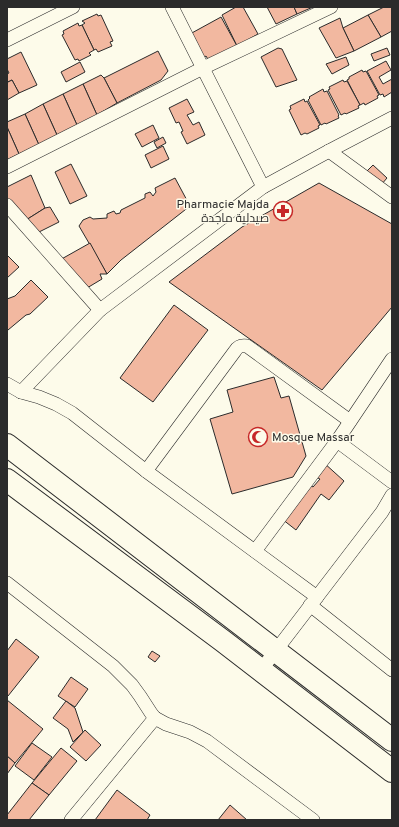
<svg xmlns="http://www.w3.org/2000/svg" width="399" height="827" font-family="Overpass,Cairo,sans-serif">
  <rect width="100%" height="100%" fill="#fdfbea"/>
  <!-- building -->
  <g fill="#f2b8a0" stroke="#2b2b2b">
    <polygon points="236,7 243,7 258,34 237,46 222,15"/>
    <polygon points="267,7 294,7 297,14 276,24"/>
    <polygon points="294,7 313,7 297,14"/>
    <polygon points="384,7 392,7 392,31 381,37 368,15"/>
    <polygon points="97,14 98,16 101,15 113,41 110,42 112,46 98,52 96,49 94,50 82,25 85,23 82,21"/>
    <polygon points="368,15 381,37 354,51 343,28"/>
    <polygon points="221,17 237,46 209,61 206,56 203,58 190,34"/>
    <polygon points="340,18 343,28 354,51 336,58 319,28"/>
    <polygon points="78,23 79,26 82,25 94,50 89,53 91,55 79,61 78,59 75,60 62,35 64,34 63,31"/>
    <polygon points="278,48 282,49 297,80 276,87 261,57"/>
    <polygon points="387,48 390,55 374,61 371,54"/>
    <polygon points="158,51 168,71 161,80 117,103 104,78"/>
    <polygon points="21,52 37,85 19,93 12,80 8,82 7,79 7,74 9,73 7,69 7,59"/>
    <polygon points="346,57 349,65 332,74 326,64"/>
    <polygon points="386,61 391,70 379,77 383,84 392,79 392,92 384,97 383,94 380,95 367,71"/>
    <polygon points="80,62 85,72 66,82 61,72"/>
    <polygon points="362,70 363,72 366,71 379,95 377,96 378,98 365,105 364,103 360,105 347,80 349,79 349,77"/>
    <polygon points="101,75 104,78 117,103 97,115 83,84"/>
    <polygon points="7,79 8,82 12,80 19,93 7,100"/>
    <polygon points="343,80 344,82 347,81 360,105 358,106 359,108 346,114 345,113 341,115 328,90 330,89 329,87"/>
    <polygon points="83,84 97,115 77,125 63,94"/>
    <polygon points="323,89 324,92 327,91 339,115 338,116 339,118 326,124 325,123 321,125 308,100 310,98 309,97"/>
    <polygon points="63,94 77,125 57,135 43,104"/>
    <polygon points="187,99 194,112 187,115 193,125 199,122 205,135 187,144 181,132 183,131 179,122 176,123 169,108"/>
    <polygon points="304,99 305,102 307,101 320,125 318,126 319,128 307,134 305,133 301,135 289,110 291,109 290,106"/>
    <polygon points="43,104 57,135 39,145 25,114"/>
    <polygon points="25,114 39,145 19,154 7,127 7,122"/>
    <polygon points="153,125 159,138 142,147 135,134"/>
    <polygon points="7,127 19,154 7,160"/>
    <polygon points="163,137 166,143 157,148 154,142"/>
    <polygon points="163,146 169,159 151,168 145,155"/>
    <polygon points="71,164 87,196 70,204 55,172"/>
    <polygon points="373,165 387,178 381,185 366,172"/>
    <polygon points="31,175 45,208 26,220 7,200 7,187"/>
    <polygon points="175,178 190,206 121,260 107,274 79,226 83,220 90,217 93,219 107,218 107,214 114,211 116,214 120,213 121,210 145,198 145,194 150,192 153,196 156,192 155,188"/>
    <polygon points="319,183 392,224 392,307 322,390 169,282 242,227"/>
    <polygon points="50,207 59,222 35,234 26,220 45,208"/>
    <polygon points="90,243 107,274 100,274 102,279 87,288 58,261"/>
    <polygon points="7,255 19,267 7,278"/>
    <polygon points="31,280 48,297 30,314 26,315 8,330 7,329 7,299 15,296"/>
    <polygon points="174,305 208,330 153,402 120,378"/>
    <polygon points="274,377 281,398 289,396 306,456 293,477 232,494 210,419 233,412 227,390"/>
    <polygon points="323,462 344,481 329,500 321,494 296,530 282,519 307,483 313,487 320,479 314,476"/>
    <polygon points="16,639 39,657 8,696 7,695 7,651"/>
    <polygon points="152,651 160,656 155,662 148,657"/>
    <polygon points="71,677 88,689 75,707 58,696"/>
    <polygon points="7,700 43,729 15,763 7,756"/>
    <polygon points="66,701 75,708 83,732 73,742 68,729 53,718"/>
    <polygon points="85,730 101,745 86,761 70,747"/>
    <polygon points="32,743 52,757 34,780 15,766"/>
    <polygon points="61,748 77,761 49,795 32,783"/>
    <polygon points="7,756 15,763 7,774"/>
    <polygon points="32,783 49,795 29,820 9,820 7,818 7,815"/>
    <polygon points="117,790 150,815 147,820 95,820"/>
    <polygon points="230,805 247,820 218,820"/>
  </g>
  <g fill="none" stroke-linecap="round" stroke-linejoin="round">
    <defs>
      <g id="street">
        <polyline points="172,7 263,187"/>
        <polyline points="7,40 73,7"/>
        <polyline points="329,151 392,197"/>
        <polyline points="7,167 203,68 331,7"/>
        <polyline points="7,205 100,310"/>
        <polyline points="7,384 21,392 39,397 56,404 72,413 146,471 317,597"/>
        <polyline points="21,392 100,310 263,187 329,151 392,118"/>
        <polyline points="337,441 392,482"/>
        <path d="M 146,471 L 235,351 C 238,346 241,345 247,346 L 350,421"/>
        <polyline points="255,551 337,441 392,359"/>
        <polyline points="7,583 113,666 132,685 140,696 151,713 155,718 166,724 190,732 207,741 313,820"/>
        <polyline points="310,605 392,670"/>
        <polyline points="261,670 382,512 392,495"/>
        <polyline points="71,820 155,718"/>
      </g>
      <g id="highway">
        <polyline points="7,445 392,740"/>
        <polyline points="7,480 223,641 392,771"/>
      </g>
    </defs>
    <!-- street casing -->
    <use href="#street" stroke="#2b2b2b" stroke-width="14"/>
    <!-- highway casing -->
    <use href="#highway" stroke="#2b2b2b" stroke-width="24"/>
    <!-- street -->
    <use href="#street" stroke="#fdfbea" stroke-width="13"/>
    <!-- highway -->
    <use href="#highway" stroke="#fdfbea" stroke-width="22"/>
  </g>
  <!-- icons -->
  <defs>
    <symbol id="pharmacy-ring" viewBox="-11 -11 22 22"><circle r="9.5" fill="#fdfbea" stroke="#c62828" stroke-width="1.5"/><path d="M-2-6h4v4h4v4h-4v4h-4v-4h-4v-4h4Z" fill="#c62828"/></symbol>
    <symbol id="mosque-ring" viewBox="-11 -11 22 22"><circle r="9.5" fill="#fdfbea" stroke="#c62828" stroke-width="1.5"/><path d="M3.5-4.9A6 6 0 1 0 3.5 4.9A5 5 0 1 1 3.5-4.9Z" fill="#c62828"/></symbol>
  </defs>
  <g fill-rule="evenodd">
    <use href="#pharmacy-ring" x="272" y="200" width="22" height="22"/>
    <use href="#mosque-ring" x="247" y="426" width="22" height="22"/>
  </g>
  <g text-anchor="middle" stroke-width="3" stroke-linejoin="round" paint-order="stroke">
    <!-- poi labels -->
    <g font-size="12" fill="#2b2b2b" stroke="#fdfbea" text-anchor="end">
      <text x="269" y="208">Pharmacie Majda<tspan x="269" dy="14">صيدلية ماجدة</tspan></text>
      <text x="272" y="441" text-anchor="start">Mosque Massar</text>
    </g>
  </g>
  <!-- border -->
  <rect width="399" height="827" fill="none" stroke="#2b2b2b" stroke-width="16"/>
</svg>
